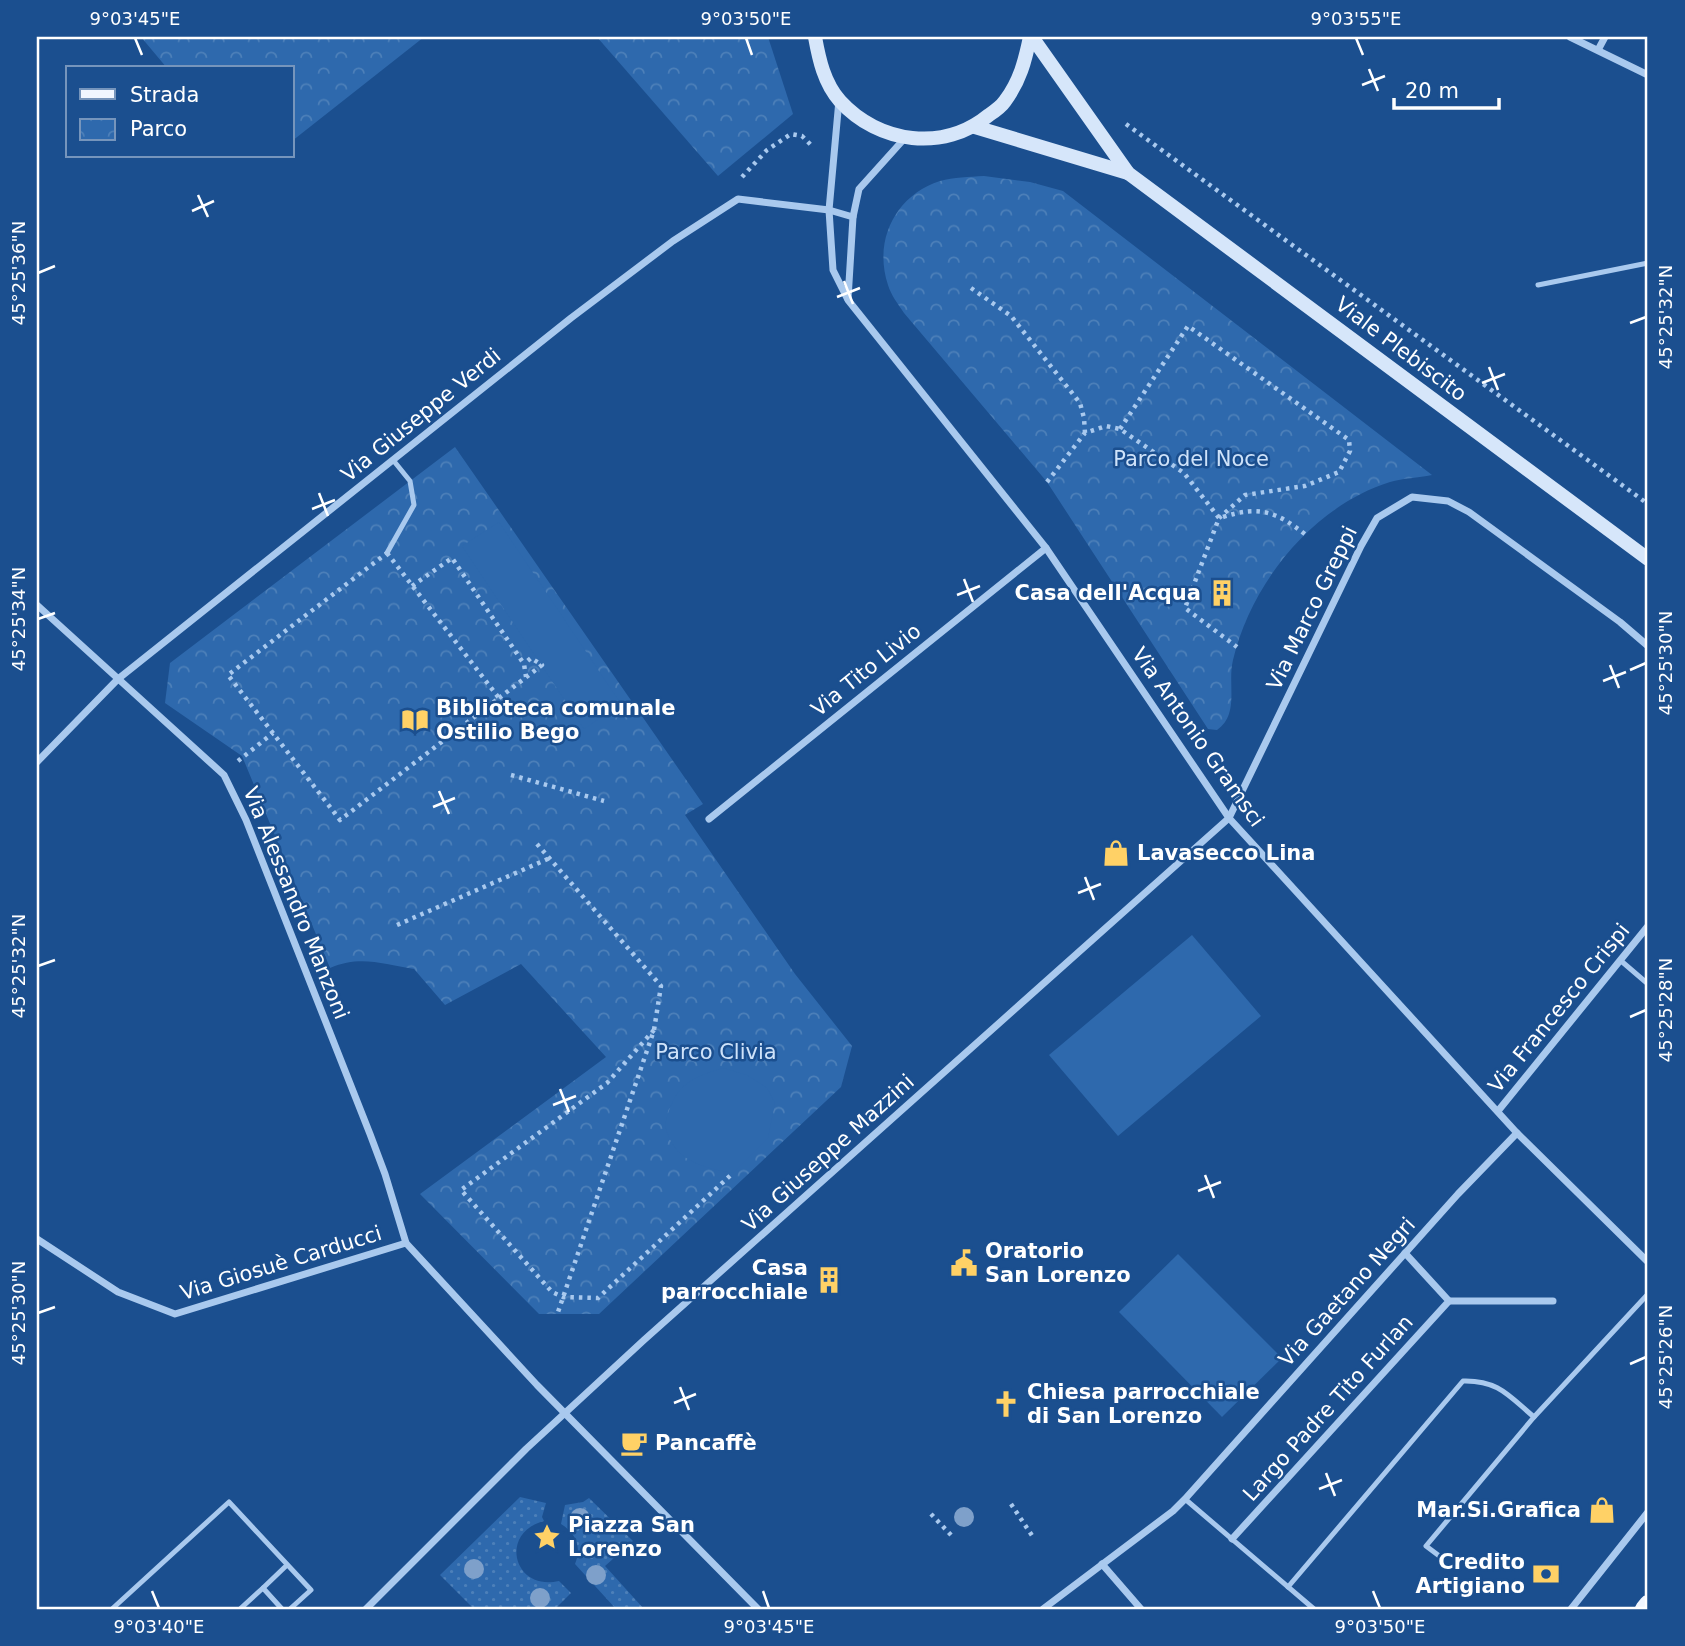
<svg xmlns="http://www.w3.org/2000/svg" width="1685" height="1646" font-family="'DejaVu Sans',sans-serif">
  <defs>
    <pattern id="park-crowns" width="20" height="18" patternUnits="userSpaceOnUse" patternTransform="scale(1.75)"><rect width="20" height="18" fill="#2e69ad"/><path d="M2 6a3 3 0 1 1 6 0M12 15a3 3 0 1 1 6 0" fill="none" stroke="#4d80b9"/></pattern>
    <pattern id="garden-dots" width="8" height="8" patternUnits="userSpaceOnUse" patternTransform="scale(1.75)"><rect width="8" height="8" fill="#2e69ad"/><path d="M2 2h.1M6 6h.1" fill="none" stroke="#4d80b9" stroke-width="1.8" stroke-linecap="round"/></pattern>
  </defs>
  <rect width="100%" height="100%" fill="#1b4f8f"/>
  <!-- park -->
  <g fill="url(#park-crowns)">
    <polygon points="141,37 424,37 292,141 292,68 167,68"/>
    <polygon points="597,37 768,37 793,114 718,176"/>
    <path d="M 984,176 L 1030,182 L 1063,191 L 1432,475 C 1418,478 1403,478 1390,482 C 1313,506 1251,583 1233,660 C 1227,684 1240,714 1217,730 L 1208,729 L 1047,482 L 904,313 C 898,304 891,295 888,285 C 873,240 896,195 940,181 C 954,177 969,177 984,176 Z"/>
    <path d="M 455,447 L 703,804 L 685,815 L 795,974 L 852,1046 L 841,1087 L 599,1314 L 539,1314 L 420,1194 L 606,1057 L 521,964 L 445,1005 L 414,969 C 383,964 360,955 330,968 L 242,756 L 165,703 L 170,663 Z"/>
  </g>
  <!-- garden -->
  <g fill="url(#garden-dots)">
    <path d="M 520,1497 L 546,1503 L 542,1517 L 544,1521 C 498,1533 514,1592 559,1581 L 571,1593 L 555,1609 L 474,1609 L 440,1575 Z"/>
    <path d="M 589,1498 L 633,1541 L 605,1566 L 644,1609 L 616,1609 L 575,1564 C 582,1548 576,1533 561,1524 L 565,1505 L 583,1502 Z"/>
  </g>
  <!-- pitch -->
  <g fill="#2e69ad">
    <polygon points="499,522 621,704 584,729 462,546"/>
    <polygon points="1192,935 1261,1016 1118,1136 1049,1055"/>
    <path d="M 723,1068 L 747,1075 L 767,1088 L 775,1103 L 768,1138 L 733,1173 C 701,1167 673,1161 665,1125 C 674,1086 687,1079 723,1068 Z"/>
    <polygon points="1178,1254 1282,1358 1222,1417 1119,1312"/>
  </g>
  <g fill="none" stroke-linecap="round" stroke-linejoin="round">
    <!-- path -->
    <g stroke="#a9c9ee" stroke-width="4.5" stroke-dasharray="3.5 5" stroke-linecap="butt">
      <polyline points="1126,124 1648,504"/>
      <polyline points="742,177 767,150 791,134 802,136 813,147"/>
      <polyline points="971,288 1011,316 1080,403 1084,418 1085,433"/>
      <polyline points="1120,429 1188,326 1349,440 1350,451 1339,472 1305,486 1245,495 1219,518"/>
      <polyline points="1047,482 1085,433 1106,426 1120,429 1184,473 1219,518 1185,608 1237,647"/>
      <path d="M 1223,517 C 1260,505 1277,512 1306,535"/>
      <polygon points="387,553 499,698 340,820 228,675"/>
      <polyline points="412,586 452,558 524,664 526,677"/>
      <polyline points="499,698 542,665 531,658 524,664"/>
      <polyline points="238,761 273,733"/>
      <polyline points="511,775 604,801"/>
      <polyline points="537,844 661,986 654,1030 557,1315"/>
      <polyline points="397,925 550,858"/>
      <polyline points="654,1030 607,1083 461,1190 552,1292 563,1297 598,1298 733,1173"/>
      <polyline points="1011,1504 1033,1537"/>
      <polyline points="931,1514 952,1536"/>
    </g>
    <!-- service -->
    <g stroke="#a9c9ee" stroke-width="5">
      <polyline points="1538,285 1648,263"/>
      <polyline points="387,553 414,505 410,481 393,460"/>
      <polyline points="1620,960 1648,984"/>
      <polyline points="1534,1417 1648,1294"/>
      <polyline points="1185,1499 1314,1609"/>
      <path d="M 1288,1587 L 1463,1381 C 1498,1380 1509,1396 1534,1417 L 1426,1546 L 1442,1558"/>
      <polyline points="263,1588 287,1565"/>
      <polyline points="112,1609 229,1502 311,1590 290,1609"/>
      <polyline points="240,1609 263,1588 282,1609"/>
    </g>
    <!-- minor -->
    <g stroke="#a9c9ee" stroke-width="7">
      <polyline points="1570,37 1648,75"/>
      <polyline points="1598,50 1605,37"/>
      <polyline points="839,100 829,210 833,270 848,300 1046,548 1229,818 1517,1133 1648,1262"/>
      <polyline points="848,299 853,217 859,189 904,139"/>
      <polyline points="37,605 224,775 246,820 370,1134 385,1174 406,1243 537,1385 758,1609"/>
      <polyline points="37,762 118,679 571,318 673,241 738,199 829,210 853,217"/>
      <polyline points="709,819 1046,548"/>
      <polyline points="1498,1111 1648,926"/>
      <polyline points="37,1239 118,1292 175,1314 406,1243"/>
      <polyline points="1449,1301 1553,1301"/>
      <polyline points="1232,1539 1449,1301 1405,1253"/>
      <polyline points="1102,1564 1141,1609"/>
      <polyline points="366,1609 526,1449 644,1340 1229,818 1361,546 1377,518 1412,497 1448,501 1469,512 1620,622 1648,646"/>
      <polyline points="1043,1609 1173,1511 1185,1499 1458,1194 1517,1133"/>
      <polyline points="1571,1609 1648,1512"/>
    </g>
    <!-- secondary -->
    <g stroke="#d6e6fa" stroke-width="14">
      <path d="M 815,37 C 819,59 824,83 840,101 C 879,144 944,152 989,115 C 995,111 1001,107 1005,101 C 1020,81 1025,61 1030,37"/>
      <polyline points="1032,37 1128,173 1648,559"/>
      <polyline points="975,127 1128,173"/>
    </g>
    <!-- primary -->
    <polyline stroke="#f0f6ff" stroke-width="18" points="1644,1609 1648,1604"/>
  </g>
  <!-- trees -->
  <g fill="#7ea0ca">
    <circle cx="964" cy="1517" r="10"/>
    <circle cx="580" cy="1518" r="10"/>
    <circle cx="474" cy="1569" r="10"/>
    <circle cx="596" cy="1575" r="10"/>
    <circle cx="540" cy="1598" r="10"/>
  </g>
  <!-- ticks -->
  <path fill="none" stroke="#fff" stroke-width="2.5" d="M 135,38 L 142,55M 746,38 L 752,55M 1356,38 L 1363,55M 1369,69 L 1378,91M 1362,85 L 1385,76M 198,195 L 208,217M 192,211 L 214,201M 38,273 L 55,266M 844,281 L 853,304M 837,297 L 860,288M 1630,323 L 1646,317M 1489,367 L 1498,390M 1482,383 L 1505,374M 319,493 L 328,516M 312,509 L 335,500M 964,579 L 973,602M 957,595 L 980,586M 38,619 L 55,613M 1610,665 L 1619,688M 1630,670 L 1646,663M 1603,681 L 1626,672M 439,791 L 449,814M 433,807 L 455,798M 1085,877 L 1094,900M 1078,893 L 1101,884M 38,966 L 55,960M 1630,1017 L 1646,1010M 560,1089 L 569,1112M 553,1105 L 576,1096M 1205,1175 L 1214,1198M 1198,1191 L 1221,1182M 38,1313 L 55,1307M 1630,1364 L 1646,1357M 680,1387 L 689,1410M 674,1403 L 696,1394M 1326,1473 L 1335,1496M 1319,1489 L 1342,1480M 152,1591 L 159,1608M 763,1591 L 769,1608M 1373,1591 L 1380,1608"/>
  <!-- icons -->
  <defs>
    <symbol id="building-bare" viewBox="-9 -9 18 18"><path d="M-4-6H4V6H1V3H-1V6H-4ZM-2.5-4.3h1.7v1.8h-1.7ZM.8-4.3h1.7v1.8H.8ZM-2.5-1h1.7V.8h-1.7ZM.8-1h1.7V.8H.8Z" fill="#ffd166" stroke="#1b4f8f" stroke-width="2.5" paint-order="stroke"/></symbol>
    <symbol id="library-bare" viewBox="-9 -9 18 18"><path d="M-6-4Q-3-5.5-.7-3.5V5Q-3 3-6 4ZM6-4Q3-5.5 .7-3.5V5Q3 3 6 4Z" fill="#ffd166" stroke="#1b4f8f" stroke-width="2.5" paint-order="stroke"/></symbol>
    <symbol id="shop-bare" viewBox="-9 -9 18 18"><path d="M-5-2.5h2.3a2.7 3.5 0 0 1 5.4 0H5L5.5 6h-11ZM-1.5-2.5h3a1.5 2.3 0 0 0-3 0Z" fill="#ffd166" stroke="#1b4f8f" stroke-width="2.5" paint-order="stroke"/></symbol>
    <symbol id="civic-bare" viewBox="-9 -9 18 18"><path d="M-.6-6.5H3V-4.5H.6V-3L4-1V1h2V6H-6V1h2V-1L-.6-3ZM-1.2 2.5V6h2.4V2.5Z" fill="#ffd166" stroke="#1b4f8f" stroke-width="2.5" paint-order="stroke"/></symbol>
    <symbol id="church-bare" viewBox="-9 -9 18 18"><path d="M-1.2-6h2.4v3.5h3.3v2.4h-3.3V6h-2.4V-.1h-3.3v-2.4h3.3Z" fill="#ffd166" stroke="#1b4f8f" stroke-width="2.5" paint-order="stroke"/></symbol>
    <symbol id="cafe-bare" viewBox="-9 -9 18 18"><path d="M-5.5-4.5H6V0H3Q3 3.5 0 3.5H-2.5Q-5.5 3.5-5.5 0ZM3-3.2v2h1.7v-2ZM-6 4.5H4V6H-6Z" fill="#ffd166" stroke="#1b4f8f" stroke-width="2.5" paint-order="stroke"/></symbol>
    <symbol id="sight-bare" viewBox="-9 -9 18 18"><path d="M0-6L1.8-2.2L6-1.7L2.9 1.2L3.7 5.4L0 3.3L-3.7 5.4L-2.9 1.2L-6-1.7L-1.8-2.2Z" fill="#ffd166" stroke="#1b4f8f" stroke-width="2.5" paint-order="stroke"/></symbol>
    <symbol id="bank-bare" viewBox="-9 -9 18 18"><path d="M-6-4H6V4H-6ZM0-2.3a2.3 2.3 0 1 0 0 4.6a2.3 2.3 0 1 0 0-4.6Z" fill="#ffd166" stroke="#1b4f8f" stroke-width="2.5" paint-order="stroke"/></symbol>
  </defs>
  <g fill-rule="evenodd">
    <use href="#building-bare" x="1203" y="574" width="38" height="38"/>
    <use href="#library-bare" x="396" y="701" width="38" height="38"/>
    <use href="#shop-bare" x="1097" y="834" width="38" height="38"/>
    <use href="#civic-bare" x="945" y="1244" width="38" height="38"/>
    <use href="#building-bare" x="810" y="1261" width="38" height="38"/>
    <use href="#church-bare" x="987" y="1385" width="38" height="38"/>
    <use href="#cafe-bare" x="615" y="1424" width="38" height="38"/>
    <use href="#shop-bare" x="1583" y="1491" width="38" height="38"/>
    <use href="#sight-bare" x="528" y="1518" width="38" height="38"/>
    <use href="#bank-bare" x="1527" y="1555" width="38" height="38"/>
  </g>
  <g text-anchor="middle" stroke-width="5" stroke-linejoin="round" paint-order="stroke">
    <!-- street labels -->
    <g font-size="21" fill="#fff" stroke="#1b4f8f">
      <text transform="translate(1401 349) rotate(37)" y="7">Viale Plebiscito</text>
      <text transform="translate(421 415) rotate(-39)" y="7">Via Giuseppe Verdi</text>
      <text transform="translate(1312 608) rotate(-64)" y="7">Via Marco Greppi</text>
      <text transform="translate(866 670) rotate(-39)" y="7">Via Tito Livio</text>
      <text transform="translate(1198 737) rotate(55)" y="7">Via Antonio Gramsci</text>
      <text transform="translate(296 903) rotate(68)" y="7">Via Alessandro Manzoni</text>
      <text transform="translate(1559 1008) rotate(-51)" y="7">Via Francesco Crispi</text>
      <text transform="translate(828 1153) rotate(-42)" y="7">Via Giuseppe Mazzini</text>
      <text transform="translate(281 1263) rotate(-17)" y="7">Via Giosuè Carducci</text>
      <text transform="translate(1347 1292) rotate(-48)" y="7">Via Gaetano Negri</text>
      <text transform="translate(1328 1408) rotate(-48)" y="7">Largo Padre Tito Furlan</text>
    </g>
    <!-- park labels -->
    <g font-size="21" fill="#cfe3fa" stroke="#1b4f8f">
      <text x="1191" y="466">Parco del Noce</text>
      <text x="716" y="1059">Parco Clivia</text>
    </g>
    <!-- poi labels -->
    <g font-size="21" font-weight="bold" fill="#fff" stroke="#1b4f8f" text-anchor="start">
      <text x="1201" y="600" text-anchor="end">Casa dell'Acqua</text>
      <text x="436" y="715">Biblioteca comunale<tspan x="436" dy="24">Ostilio Bego</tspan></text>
      <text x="1137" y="860">Lavasecco Lina</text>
      <text x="985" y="1258">Oratorio<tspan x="985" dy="24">San Lorenzo</tspan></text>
      <text x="808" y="1275" text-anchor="end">Casa<tspan x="808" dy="24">parrocchiale</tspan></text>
      <text x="1027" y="1399">Chiesa parrocchiale<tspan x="1027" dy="24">di San Lorenzo</tspan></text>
      <text x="655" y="1450">Pancaffè</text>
      <text x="1581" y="1517" text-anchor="end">Mar.Si.Grafica</text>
      <text x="568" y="1532">Piazza San<tspan x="568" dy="24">Lorenzo</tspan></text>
      <text x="1525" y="1569" text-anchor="end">Credito<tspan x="1525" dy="24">Artigiano</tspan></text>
    </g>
  </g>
  <!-- border -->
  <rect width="1685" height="1646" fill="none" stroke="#1b4f8f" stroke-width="77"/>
  <!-- legend -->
  <rect x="66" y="66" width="228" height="91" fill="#1b4f8f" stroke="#7695bc" stroke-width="2"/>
  <rect x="80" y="89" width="35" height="10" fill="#f0f6ff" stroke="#7695bc" stroke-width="2"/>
  <text x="130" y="102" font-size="21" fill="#ffffff">Strada</text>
  <rect x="80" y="119" width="35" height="21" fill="url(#park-crowns)" stroke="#7695bc" stroke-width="2"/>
  <text x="130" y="136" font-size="21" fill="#ffffff">Parco</text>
  <!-- scale -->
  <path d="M1394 98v10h105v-10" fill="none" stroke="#ffffff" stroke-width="3.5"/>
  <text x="1405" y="98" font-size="21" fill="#ffffff" stroke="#1b4f8f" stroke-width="5" paint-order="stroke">20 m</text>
  <rect x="38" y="38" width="1608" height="1570" fill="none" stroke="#fff" stroke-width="2.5"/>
  <g font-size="18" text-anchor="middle" fill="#fff">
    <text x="135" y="25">9°03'45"E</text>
    <text x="746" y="25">9°03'50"E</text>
    <text x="1356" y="25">9°03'55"E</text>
    <text transform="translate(19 273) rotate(-90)" y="6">45°25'36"N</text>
    <text transform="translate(1666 317) rotate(-90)" y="6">45°25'32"N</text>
    <text transform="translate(19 619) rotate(-90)" y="6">45°25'34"N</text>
    <text transform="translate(1666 663) rotate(-90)" y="6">45°25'30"N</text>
    <text transform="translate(19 966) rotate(-90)" y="6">45°25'32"N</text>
    <text transform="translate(1666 1010) rotate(-90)" y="6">45°25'28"N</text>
    <text transform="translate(19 1313) rotate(-90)" y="6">45°25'30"N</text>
    <text transform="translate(1666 1357) rotate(-90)" y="6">45°25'26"N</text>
    <text x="159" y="1633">9°03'40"E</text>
    <text x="769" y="1633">9°03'45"E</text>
    <text x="1380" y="1633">9°03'50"E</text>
  </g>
</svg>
